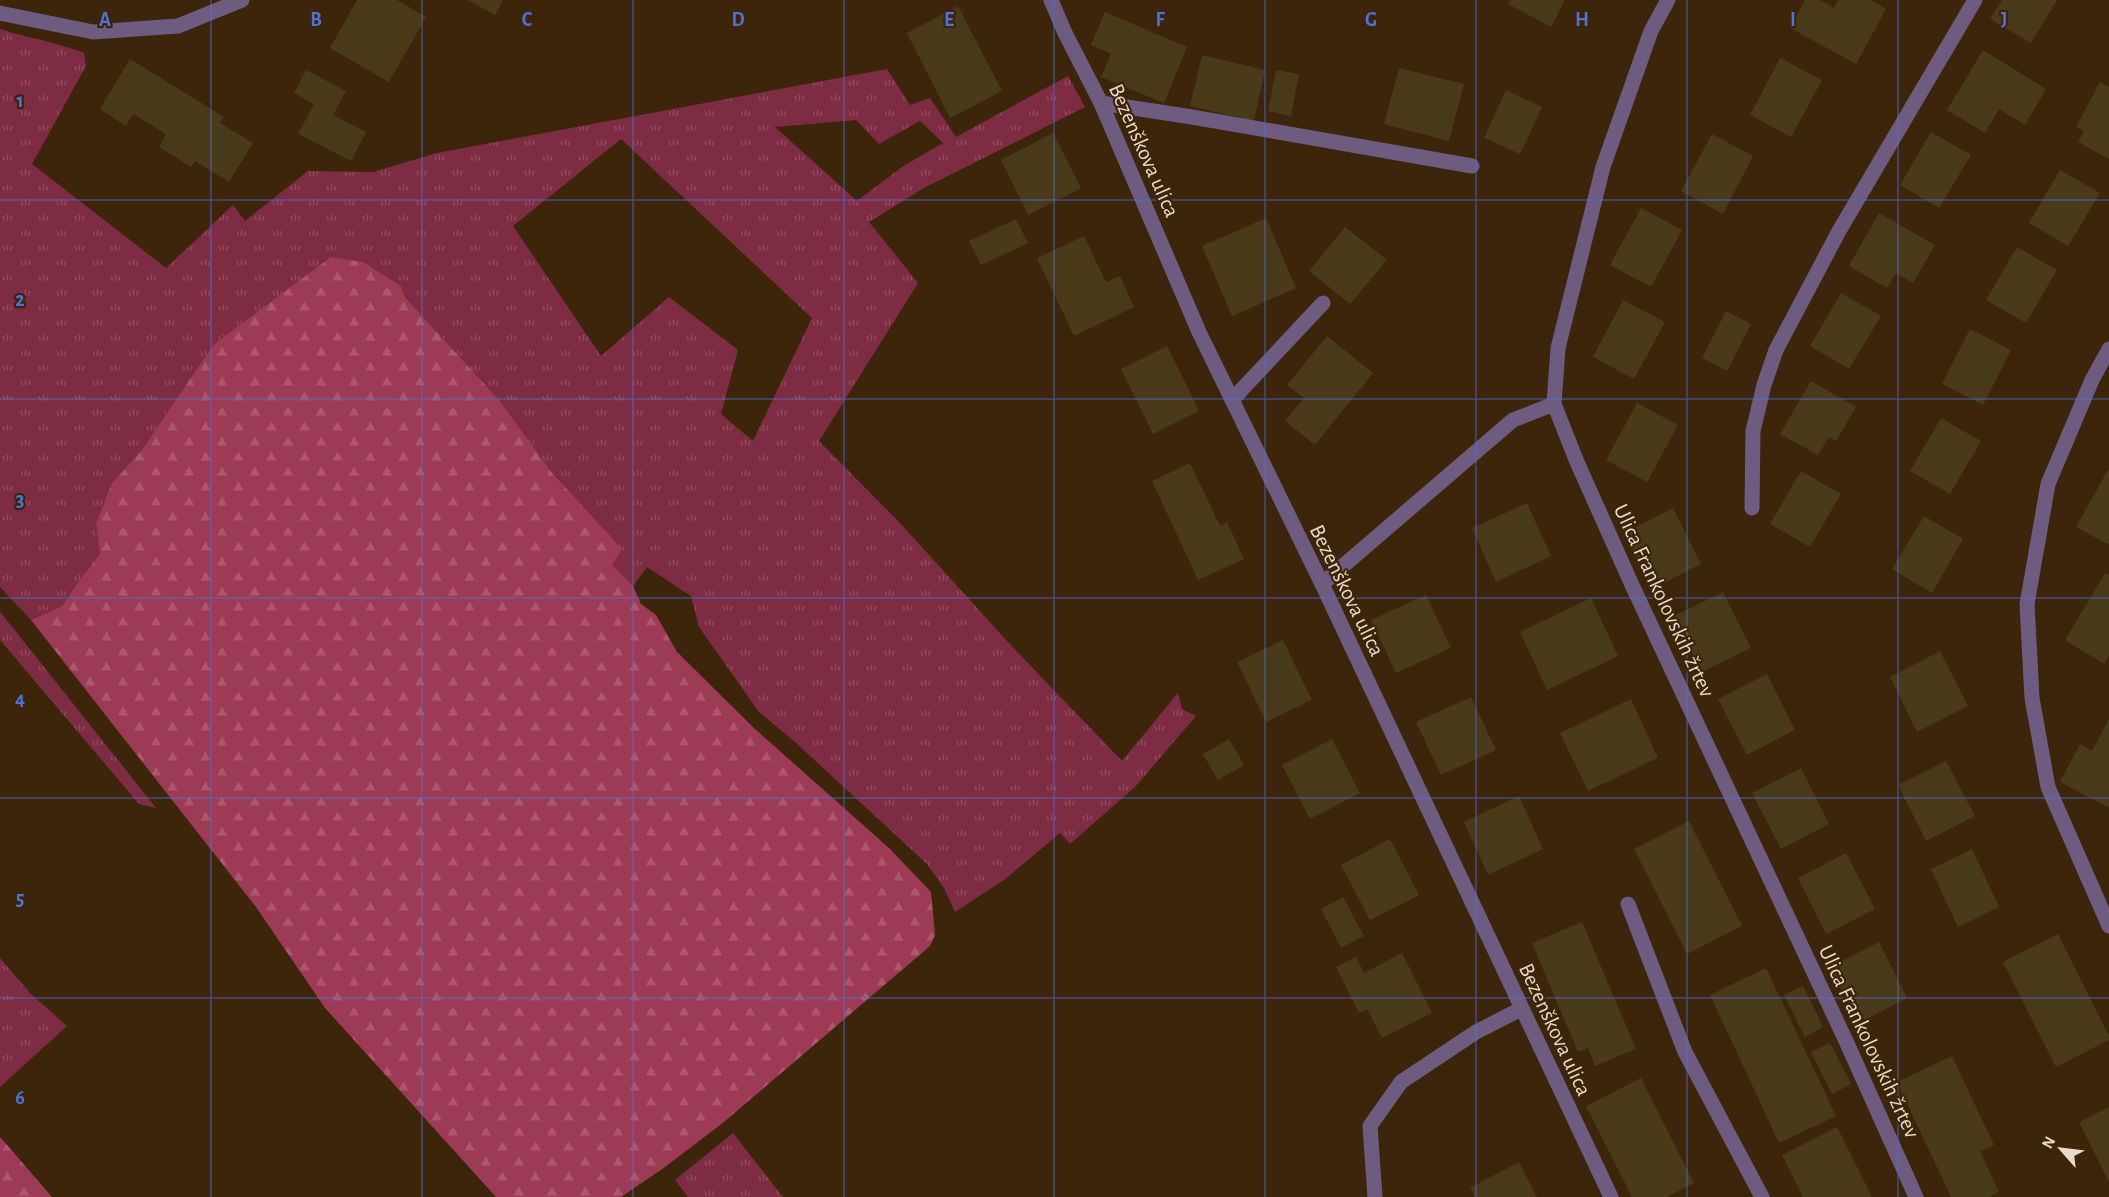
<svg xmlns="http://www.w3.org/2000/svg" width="2109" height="1197" font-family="'Alegreya Sans',sans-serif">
  <defs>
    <pattern id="grass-tufts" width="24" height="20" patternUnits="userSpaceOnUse" patternTransform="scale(1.5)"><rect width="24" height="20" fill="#7e2c43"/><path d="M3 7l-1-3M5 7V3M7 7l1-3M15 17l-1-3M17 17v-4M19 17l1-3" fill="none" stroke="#904a5d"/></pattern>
    <pattern id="forest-firs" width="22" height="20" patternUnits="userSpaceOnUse" patternTransform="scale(1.5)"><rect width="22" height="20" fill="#9d3b56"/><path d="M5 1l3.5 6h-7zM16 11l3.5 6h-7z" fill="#ab576d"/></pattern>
  </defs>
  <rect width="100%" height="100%" fill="#3c250a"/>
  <!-- grass -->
  <g fill="url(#grass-tufts)" fill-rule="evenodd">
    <path d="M 0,29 C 28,38 56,42 84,53 L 86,66 L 32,164 L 166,268 L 233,205 L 245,221 L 308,171 L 373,172 L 437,153 L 887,69 L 910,105 L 930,98 L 956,137 L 1068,76 L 1085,107 L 924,188 L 869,222 L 918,283 L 819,441 L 901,524 L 1007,641 L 1122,761 L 1178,693 L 1182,709 L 1196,716 L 1135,787 L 1070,844 L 1060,833 L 1004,880 L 955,912 L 944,888 L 927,864 L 795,742 L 759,712 L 699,627 L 691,596 L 647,567 L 633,586 L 612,565 L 553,474 L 499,400 L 405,297 L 401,286 L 332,257 L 214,344 L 141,451 L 112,483 L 96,523 L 100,554 L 76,585 L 62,606 L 31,620 L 0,587 ZM 856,120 L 879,144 L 920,121 L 943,143 L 902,167 L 857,201 L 775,127 ZM 621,139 L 812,318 L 753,441 L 721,414 L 738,350 L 669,297 L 601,356 L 513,226 Z"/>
    <polygon points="0,612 13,628 156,808 139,804 0,640"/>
    <polygon points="0,958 31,994 67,1026 0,1087"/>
    <polygon points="733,1133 783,1197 688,1197 675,1180"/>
  </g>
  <!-- forest -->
  <g fill="url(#forest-firs)">
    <polygon points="331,257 363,262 401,286 405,297 499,400 553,474 622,549 612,565 633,586 641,604 656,615 677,652 755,729 889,848 931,892 935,935 930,946 724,1122 665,1167 621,1197 496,1197 325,1008 256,907 31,620 62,606 76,585 100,554 96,523 112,483 141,451 214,344"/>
    <polygon points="0,1138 1,1138 52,1197 0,1197"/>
  </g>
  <!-- building -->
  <g fill="#493b19">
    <polygon points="357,0 397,0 426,17 389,82 330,48"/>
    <polygon points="468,0 503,0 495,15"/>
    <polygon points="1510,0 1565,0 1551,27 1508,4"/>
    <polygon points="1805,0 1820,0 1834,8 1838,0 1871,0 1886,9 1856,64 1790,28"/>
    <polygon points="2002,0 2057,0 2031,43 1990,19"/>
    <polygon points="958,6 1002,91 950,118 907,33"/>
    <polygon points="1105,12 1187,47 1164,103 1101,77 1111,54 1091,45"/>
    <polygon points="1983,50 2046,89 2025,125 1999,109 1985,133 1947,110"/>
    <polygon points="1202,55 1265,70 1254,121 1190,106"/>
    <polygon points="1780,58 1822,80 1791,137 1750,115"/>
    <polygon points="130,59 224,117 220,123 253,143 229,182 195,161 191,167 159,147 166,134 133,114 126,126 100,109"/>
    <polygon points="1399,68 1464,84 1449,141 1384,124"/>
    <polygon points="306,70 346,91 333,115 366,132 351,161 298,134 314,104 294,93"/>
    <polygon points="1276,70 1299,74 1291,116 1268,111"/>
    <polygon points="2100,82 2109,87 2109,159 2078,142 2084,131 2076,127"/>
    <polygon points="1506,90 1542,107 1520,154 1484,138"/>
    <polygon points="1931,132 1971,155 1939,208 1900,185"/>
    <polygon points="1053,133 1081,188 1028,215 1001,160"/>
    <polygon points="1712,134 1753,156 1723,214 1681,191"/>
    <polygon points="2060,170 2100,193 2068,246 2029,223"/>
    <polygon points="1641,208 1682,230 1651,287 1610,265"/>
    <polygon points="1879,213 1935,245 1913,283 1896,273 1887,288 1849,266"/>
    <polygon points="1266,218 1296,288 1232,316 1202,246"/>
    <polygon points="1016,219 1028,243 981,265 969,241"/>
    <polygon points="1345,227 1387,260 1350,304 1309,271"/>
    <polygon points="1084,236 1106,282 1120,276 1134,307 1074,336 1037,258"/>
    <polygon points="2017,247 2057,270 2026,323 1986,300"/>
    <polygon points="1841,293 1881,316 1849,369 1810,346"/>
    <polygon points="1623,300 1665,322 1634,379 1593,357"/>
    <polygon points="1726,311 1751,324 1727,371 1702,358"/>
    <polygon points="1970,329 2011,350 1983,405 1942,384"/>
    <polygon points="1327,336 1373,373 1315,445 1285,421 1304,398 1287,385"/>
    <polygon points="1167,346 1199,411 1153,434 1121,369"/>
    <polygon points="1811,381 1856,407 1836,441 1829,437 1818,455 1780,434"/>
    <polygon points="1637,403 1678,425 1647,482 1606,460"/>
    <polygon points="1941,418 1981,441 1950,494 1910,471"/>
    <polygon points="1190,463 1220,526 1227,522 1244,559 1198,580 1152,481"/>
    <polygon points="2109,468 2109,545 2076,527"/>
    <polygon points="1801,471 1841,494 1810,547 1770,524"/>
    <polygon points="1527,503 1551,556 1496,582 1472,528"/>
    <polygon points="1673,508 1701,564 1652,589 1624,533"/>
    <polygon points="1924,516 1963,539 1932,593 1892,569"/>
    <polygon points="2105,573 2109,575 2109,656 2104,664 2065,640"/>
    <polygon points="1723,592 1751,648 1702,672 1674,616"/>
    <polygon points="1426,595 1451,648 1396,673 1371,620"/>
    <polygon points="1591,598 1618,656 1547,690 1520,632"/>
    <polygon points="1283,640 1312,700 1266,722 1237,662"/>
    <polygon points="1940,651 1968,706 1917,732 1890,677"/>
    <polygon points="1767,674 1795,730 1747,755 1718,699"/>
    <polygon points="1471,697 1496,750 1441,775 1416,722"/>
    <polygon points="1631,699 1658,758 1588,791 1560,733"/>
    <polygon points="2109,719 2109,808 2060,782 2080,744 2092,751"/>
    <polygon points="1229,739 1244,765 1218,780 1203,754"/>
    <polygon points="1332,739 1360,793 1310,819 1282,765"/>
    <polygon points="1946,761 1975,816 1926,841 1898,785"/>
    <polygon points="1801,768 1829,824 1781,849 1752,793"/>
    <polygon points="1519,796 1543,849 1488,875 1464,822"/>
    <polygon points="1689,821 1742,926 1687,954 1634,849"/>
    <polygon points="1390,839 1419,895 1370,920 1341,865"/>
    <polygon points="1972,849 1999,907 1958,927 1931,869"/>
    <polygon points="1846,853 1875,909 1826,934 1798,878"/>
    <polygon points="1343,897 1364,936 1341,948 1321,909"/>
    <polygon points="1582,922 1636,1049 1595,1066 1588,1048 1578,1052 1532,943"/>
    <polygon points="2058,934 2109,1036 2109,1040 2056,1067 2003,962"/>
    <polygon points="1879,942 1907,998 1859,1023 1830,967"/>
    <polygon points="1402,953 1432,1013 1382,1038 1367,1009 1359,1013 1336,967 1356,957 1364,973"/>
    <polygon points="1766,968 1836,1116 1779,1143 1710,995"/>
    <polygon points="1803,986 1823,1027 1805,1037 1784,995"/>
    <polygon points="1830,1043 1851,1084 1832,1094 1811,1052"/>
    <polygon points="1952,1056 1994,1145 1980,1151 1999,1192 1989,1197 1951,1197 1897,1082"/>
    <polygon points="1641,1078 1694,1183 1667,1197 1632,1197 1586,1106"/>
    <polygon points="2109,1107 2109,1182 2079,1122"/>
    <polygon points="1837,1127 1872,1197 1803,1197 1782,1155"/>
    <polygon points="1519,1162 1537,1197 1475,1197 1470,1188"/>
  </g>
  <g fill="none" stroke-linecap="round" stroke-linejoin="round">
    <!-- minor -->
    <g stroke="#6e5c80" stroke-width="15">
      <polyline points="1051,0 1065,33 1101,103 1199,332 1322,584 1611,1197"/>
      <polyline points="1668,0 1651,31 1603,167 1558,348 1554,404 1577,462 1632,585 1846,1041 1916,1197"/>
      <polyline points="0,13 93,32 178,26 242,0"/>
      <polyline points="1101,103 1192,117 1472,166"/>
      <polyline points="2109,349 2092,380 2048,484 2027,604 2032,698 2048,787 2109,926"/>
      <polyline points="1232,400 1323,303"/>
      <polyline points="1752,508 1753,431 1764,385 1776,350 1839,231 1975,0"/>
      <polyline points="1322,584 1513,420 1554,404"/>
      <polyline points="1628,904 1685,1052 1762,1197"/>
      <polyline points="1375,1197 1370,1126 1401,1082 1476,1032 1521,1009"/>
    </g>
  </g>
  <!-- grid -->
  <path fill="none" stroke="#5071d5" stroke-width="1.5" stroke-opacity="0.55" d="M 211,0 L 211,1197M 422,0 L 422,1197M 633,0 L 633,1197M 844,0 L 844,1197M 1054,0 L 1054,1197M 1265,0 L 1265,1197M 1476,0 L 1476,1197M 1687,0 L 1687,1197M 1898,0 L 1898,1197M 0,200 L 2109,200M 0,399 L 2109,399M 0,598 L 2109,598M 0,798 L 2109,798M 0,998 L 2109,998"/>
  <g text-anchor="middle" stroke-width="4.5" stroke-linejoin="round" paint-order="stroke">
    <!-- street labels -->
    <g font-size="22" fill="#e9dacb" stroke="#3c250a">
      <text transform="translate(1145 150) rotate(66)" y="8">Bezenškova ulica</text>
      <text transform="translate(1348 590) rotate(64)" y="8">Bezenškova ulica</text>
      <text transform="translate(1665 600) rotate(65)" y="8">Ulica Frankolovskih žrtev</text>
      <text transform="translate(1556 1029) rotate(65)" y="8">Bezenškova ulica</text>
      <text transform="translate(1870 1041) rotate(65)" y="8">Ulica Frankolovskih žrtev</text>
    </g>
  </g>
  <g font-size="20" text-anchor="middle" font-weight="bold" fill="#5071d5" stroke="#3c250a" stroke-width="4.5" stroke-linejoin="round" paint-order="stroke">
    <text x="105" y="26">A</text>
    <text x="316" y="26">B</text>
    <text x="527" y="26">C</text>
    <text x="738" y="26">D</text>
    <text x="949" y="26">E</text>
    <text x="1160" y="26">F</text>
    <text x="1371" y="26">G</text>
    <text x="1582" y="26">H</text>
    <text x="1793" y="26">I</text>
    <text x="2004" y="26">J</text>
    <text x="20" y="107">1</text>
    <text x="20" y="306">2</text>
    <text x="20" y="506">3</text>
    <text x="20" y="705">4</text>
    <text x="20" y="905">5</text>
    <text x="20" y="1104">6</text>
  </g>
  <!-- north arrow -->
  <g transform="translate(2061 1149) rotate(298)" stroke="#3c250a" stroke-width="4.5" paint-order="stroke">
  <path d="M0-4.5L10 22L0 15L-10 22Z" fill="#e9dacb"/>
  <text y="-9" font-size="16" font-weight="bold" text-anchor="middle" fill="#e9dacb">N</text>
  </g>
</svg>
